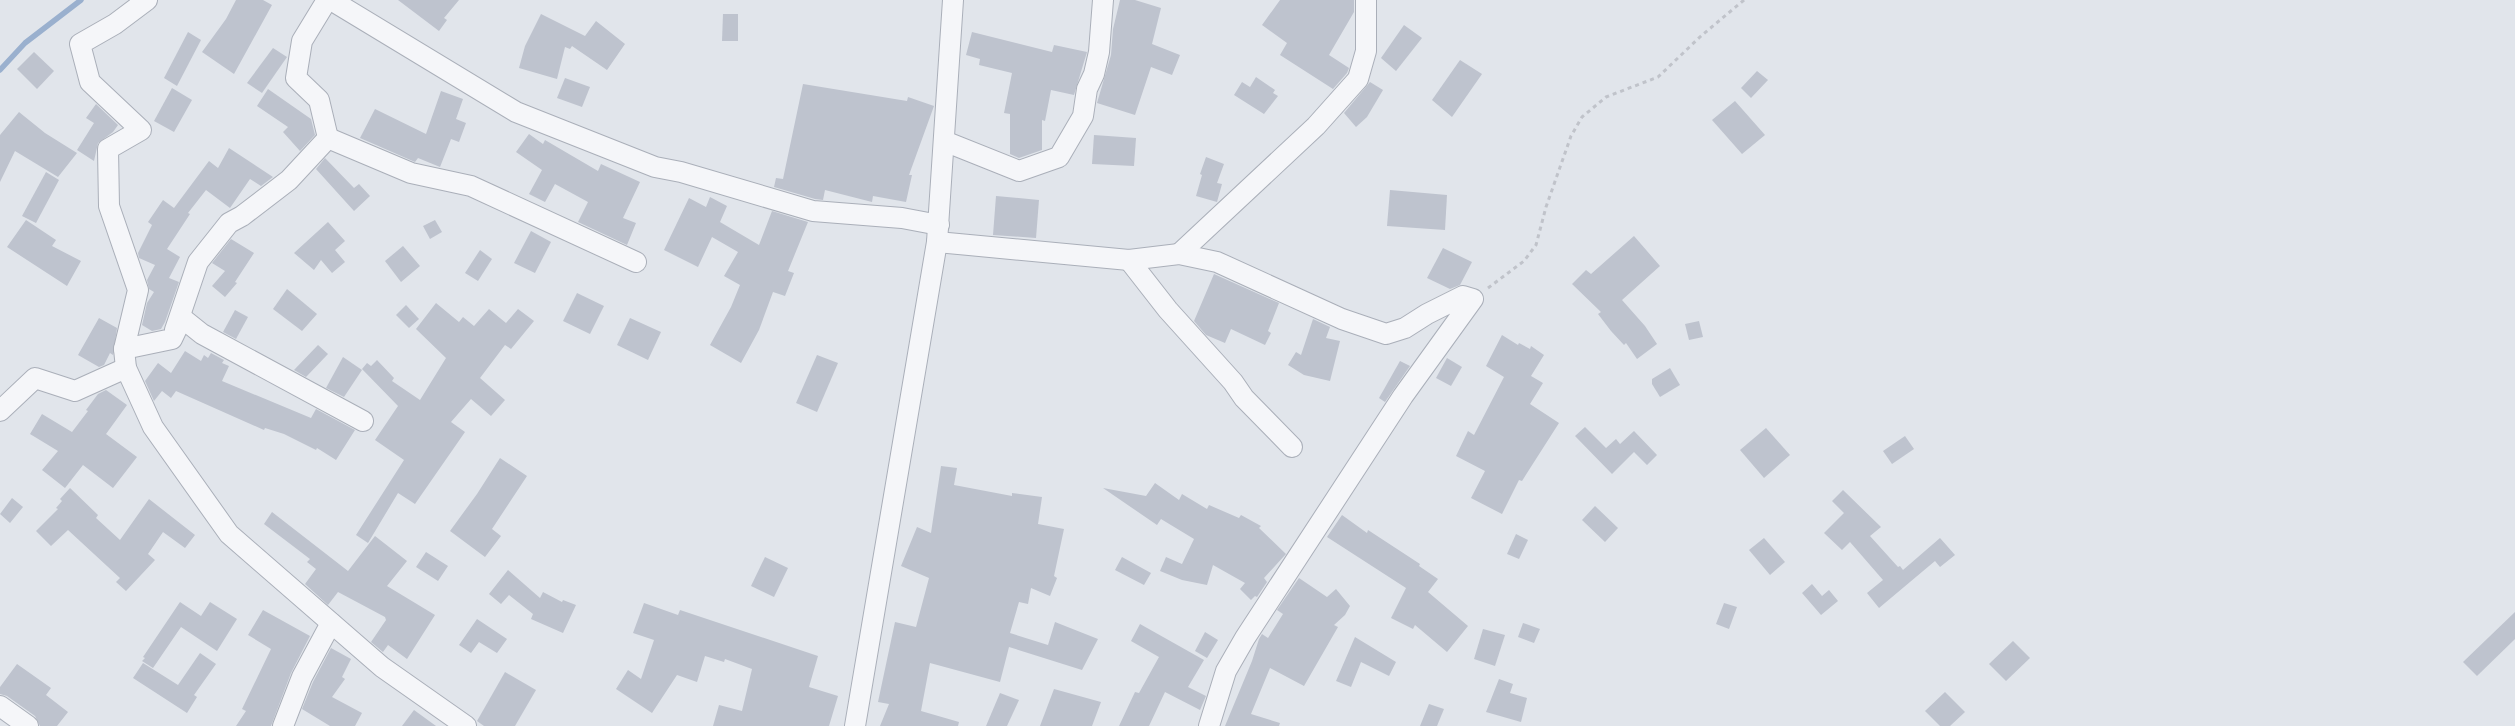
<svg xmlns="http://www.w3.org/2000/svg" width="2515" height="726" font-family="'Varela Round',sans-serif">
  <rect width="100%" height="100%" fill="#e1e5eb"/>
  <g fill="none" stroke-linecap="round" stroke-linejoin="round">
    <!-- stream -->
    <polyline stroke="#9ab0ce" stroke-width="5.5" points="0,70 25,43 81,0"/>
  </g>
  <!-- building -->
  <g fill="#bec3ce">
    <polygon points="236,0 263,0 272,5 234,74 202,52 226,19"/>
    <polygon points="398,0 459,0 444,18 447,20 439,31"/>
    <polygon points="1120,0 1135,0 1161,8 1152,44 1180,55 1172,75 1151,67 1135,115 1097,103 1111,55 1113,29"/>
    <polygon points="1280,0 1354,0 1354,12 1329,55 1349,68 1347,73 1333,89 1280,55 1287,43 1262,25"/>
    <polygon points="541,14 585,36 596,21 625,44 607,70 572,46 570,49 565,47 557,79 519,68 525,46"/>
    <polygon points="723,14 738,14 738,41 722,41"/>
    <polygon points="1404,25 1422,38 1396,71 1381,58"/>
    <polygon points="188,32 201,40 177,86 164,78"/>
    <polygon points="972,32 1052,52 1054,45 1087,52 1074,95 1051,90 1045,121 1042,120 1042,150 1019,158 1010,154 1010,114 1004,113 1012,73 979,65 980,59 966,55"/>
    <polygon points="273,48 287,57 262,93 247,83"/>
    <polygon points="34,52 54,71 37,89 17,69"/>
    <polygon points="1460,60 1482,74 1452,117 1432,100"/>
    <polygon points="1757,71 1768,80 1751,98 1741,88"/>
    <polygon points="1256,77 1275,90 1273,93 1278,96 1264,114 1234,95 1242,82 1250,87"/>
    <polygon points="565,78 590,87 582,107 557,98"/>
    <polygon points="1370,82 1383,90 1367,117 1356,127 1344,113"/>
    <polygon points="803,84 907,101 908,97 934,106 909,175 912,175 906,202 873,196 872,202 825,190 823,200 815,199 774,187 776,178 783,179"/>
    <polygon points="172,88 192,100 174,132 154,121"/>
    <polygon points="268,89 311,119 315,135 300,151 283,132 288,127 257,106"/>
    <polygon points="441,91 463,99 456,119 466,123 459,142 451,139 440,167 418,158 415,162 360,138 375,109 426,134"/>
    <polygon points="1735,101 1765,135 1742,154 1712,120"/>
    <polygon points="96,104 118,125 113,132 98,143 94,161 77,150 94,123 86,118"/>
    <polygon points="19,112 45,133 77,153 58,177 15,151 0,182 0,135"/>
    <polygon points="529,134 543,144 545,140 598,171 601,164 640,182 623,218 636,223 627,245 578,222 588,202 555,184 545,202 529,194 542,170 516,152"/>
    <polygon points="1094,135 1136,138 1134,166 1092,164"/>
    <polygon points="229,148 273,177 261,186 250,179 230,208 206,190 188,213 190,214 167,249 180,257 169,278 179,282 165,322 161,329 152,331 142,325 147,303 154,292 149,289 147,280 155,265 139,258 138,253 152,225 148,222 163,200 174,208 209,161 218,168"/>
    <polygon points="1206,157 1224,164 1217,183 1222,184 1217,202 1196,196 1202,175 1200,174"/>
    <polygon points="325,158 354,188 359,184 370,196 354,211 316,169"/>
    <polygon points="46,172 59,180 36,223 22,216"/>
    <polygon points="1390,190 1447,195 1445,230 1387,226"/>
    <polygon points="996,196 1039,200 1036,238 993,235"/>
    <polygon points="710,197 727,206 720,222 759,245 772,211 808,222 788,271 794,273 785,296 773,292 759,330 741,363 710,345 731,307 740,285 724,276 738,252 712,237 698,267 664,250 689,198 706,207"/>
    <polygon points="26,220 56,240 52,246 81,261 67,286 7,247"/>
    <polygon points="435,220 442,232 430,239 423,226"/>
    <polygon points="328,222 345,241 335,250 345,262 332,273 321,260 314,270 294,253"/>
    <polygon points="531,231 551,242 535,273 514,263"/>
    <polygon points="1634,236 1660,266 1622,300 1645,326 1657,344 1637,359 1626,343 1624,345 1611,331 1598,314 1601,312 1572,284 1586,270 1591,274"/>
    <polygon points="231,239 254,253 235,282 237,283 225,297 212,286 225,271 212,263"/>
    <polygon points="403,246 420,266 401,282 385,261"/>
    <polygon points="1443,248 1472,262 1460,285 1450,289 1427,278"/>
    <polygon points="480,250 492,259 478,281 465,273"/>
    <polygon points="1214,274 1279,303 1268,331 1271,333 1265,345 1231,329 1225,343 1206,335 1194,321"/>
    <polygon points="287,289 317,314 302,331 273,309"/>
    <polygon points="577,293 604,306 590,334 563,321"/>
    <polygon points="436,303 459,322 463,317 474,326 489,309 506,323 518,309 534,321 511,349 505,345 480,378 505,400 491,416 471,399 451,422 465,432 415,504 398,493 368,543 356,535 404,460 375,440 398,406 362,369 367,363 371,366 377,360 394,378 392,381 420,400 446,358 416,329"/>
    <polygon points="406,305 419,319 409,328 396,315"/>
    <polygon points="235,310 248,317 236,339 223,332"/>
    <polygon points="99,318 117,328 113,355 110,353 104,365 99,367 78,355"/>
    <polygon points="630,318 661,332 648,360 617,345"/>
    <polygon points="1313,319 1330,327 1326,338 1340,341 1330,381 1304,375 1288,365 1296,352 1301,355"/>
    <polygon points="1699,321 1703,337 1689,340 1685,324"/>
    <polygon points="1502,335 1518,345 1519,343 1530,349 1531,346 1544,355 1531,376 1543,383 1530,404 1559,423 1522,481 1519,480 1502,514 1471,498 1485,471 1456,456 1468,431 1474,435 1504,377 1486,366"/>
    <polygon points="318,345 328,354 306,377 294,370"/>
    <polygon points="185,351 201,361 204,355 208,358 211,353 224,360 222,363 229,366 222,381 311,418 316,409 355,430 336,460 317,448 316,450 284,434 265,428 264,430 176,391 171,398 162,391 154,401 145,381 158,363 171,373"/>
    <polygon points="817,355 838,363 817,412 796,403"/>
    <polygon points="343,357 362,370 344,397 326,388"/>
    <polygon points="1447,358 1462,367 1451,386 1436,378"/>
    <polygon points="1400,361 1410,366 1385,402 1379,398"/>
    <polygon points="1670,368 1680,385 1660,397 1652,384 1652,379"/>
    <polygon points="106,390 127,405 106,434 137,457 113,488 83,465 65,488 42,470 58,451 30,434 42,414 72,432 88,411 86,410 98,394"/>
    <polygon points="1585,427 1606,448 1616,439 1620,444 1634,431 1657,455 1647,465 1634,452 1612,474 1575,436"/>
    <polygon points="1766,428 1790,455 1764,478 1740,450"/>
    <polygon points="1905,436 1914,449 1892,464 1883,451"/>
    <polygon points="500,458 527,476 492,529 501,536 485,557 450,531 477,494"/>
    <polygon points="941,466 957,468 954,485 1012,496 1012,493 1042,497 1038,524 1064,529 1054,576 1057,578 1050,596 1031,588 1028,604 1019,602 1010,633 1048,645 1055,622 1098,639 1082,670 1009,647 1000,682 930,663 921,711 959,722 958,726 880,726 889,704 878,702 895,622 916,627 929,578 901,566 917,527 931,533"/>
    <polygon points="1155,483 1179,500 1182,494 1207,509 1209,505 1239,518 1241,515 1261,526 1259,528 1286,554 1264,578 1267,582 1257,597 1255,596 1251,600 1240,589 1245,583 1213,565 1207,585 1182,580 1160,571 1166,557 1182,564 1194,539 1161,519 1157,525 1103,488 1146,496"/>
    <polygon points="70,488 98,515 96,518 120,540 149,499 195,535 185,548 163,532 148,554 155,560 126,591 116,582 120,578 68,530 51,546 36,531 58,509 56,508 62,501 60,499"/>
    <polygon points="1843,490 1881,527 1870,536 1898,567 1900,566 1903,570 1940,538 1955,555 1940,567 1935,561 1879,608 1867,593 1883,580 1850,542 1842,550 1824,533 1844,513 1832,501"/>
    <polygon points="12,498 23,507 10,523 0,514"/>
    <polygon points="1595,506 1618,528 1605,542 1582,520"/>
    <polygon points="272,512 348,571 375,536 407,561 387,586 435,615 407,659 388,645 383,652 371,642 386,620 385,617 338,592 328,605 305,584 316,569 307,562 310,559 264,524"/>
    <polygon points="1342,515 1367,533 1368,530 1420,564 1419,566 1438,579 1428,592 1468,626 1447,652 1415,625 1413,629 1391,618 1406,588 1327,537"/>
    <polygon points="1516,534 1528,540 1519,559 1507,554"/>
    <polygon points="1764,538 1785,562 1770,575 1749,550"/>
    <polygon points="426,552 448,566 438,581 416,567"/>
    <polygon points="765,557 788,568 774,597 751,586"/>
    <polygon points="1122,557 1151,573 1144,585 1115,570"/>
    <polygon points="508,570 540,598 543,592 562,602 563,600 576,605 563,633 531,619 533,614 509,595 501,604 489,594"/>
    <polygon points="1299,578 1327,597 1336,589 1350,606 1345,615 1334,625 1338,627 1304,686 1270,668 1251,714 1280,723 1279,726 1225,726 1252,661 1259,639 1262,634 1268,638 1283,614 1277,610"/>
    <polygon points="1812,584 1822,596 1829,590 1838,601 1821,615 1802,593"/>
    <polygon points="180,602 201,616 210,602 237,619 217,651 181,627 153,668 142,661 145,658 143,657"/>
    <polygon points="644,603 678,615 680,610 818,656 809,687 838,696 829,726 713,726 719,705 742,711 752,669 725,659 724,662 705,656 697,682 677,675 652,713 616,689 628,670 641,679 654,640 633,633"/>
    <polygon points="1724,603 1737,607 1729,629 1716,624"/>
    <polygon points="263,610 310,636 291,673 271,726 236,726 246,711 242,709 271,649 248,635"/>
    <polygon points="2515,612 2515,639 2477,676 2463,662"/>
    <polygon points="477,619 507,639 497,653 479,642 471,653 459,645"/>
    <polygon points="1523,623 1540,629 1534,643 1518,637"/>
    <polygon points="1140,624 1204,660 1188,687 1206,696 1200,710 1165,692 1149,726 1119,726 1135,692 1139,693 1159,657 1131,641"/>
    <polygon points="1483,629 1505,635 1495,666 1474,659"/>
    <polygon points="1205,632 1218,640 1207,658 1195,651"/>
    <polygon points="1355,637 1396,662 1389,676 1361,662 1351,687 1336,681"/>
    <polygon points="2013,641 2030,658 2006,681 1989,664"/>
    <polygon points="331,648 351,659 342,677 345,679 332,697 362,713 355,726 330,726 302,709 313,682"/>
    <polygon points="200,653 216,664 194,695 197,697 187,713 133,678 143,663 178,685"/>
    <polygon points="17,664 51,688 46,695 68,712 57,726 40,726 35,716 7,696 0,694 0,687"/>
    <polygon points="505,672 536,690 515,726 484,726 477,721"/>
    <polygon points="1499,679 1513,684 1510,693 1527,698 1521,722 1486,712"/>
    <polygon points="1054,689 1101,702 1092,726 1040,726"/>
    <polygon points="1945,692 1965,712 1950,726 1940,726 1925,711"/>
    <polygon points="1000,693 1019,700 1007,726 986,726"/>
    <polygon points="1429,704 1444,709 1437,726 1420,726"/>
    <polygon points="414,710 436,726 402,726"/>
  </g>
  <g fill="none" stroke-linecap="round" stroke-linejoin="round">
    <defs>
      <g id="street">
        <polyline points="147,0 115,24 80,44 90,82 141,130 108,149 109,206 138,290 124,349 126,368 153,427 229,534 382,667 466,726"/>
        <polyline points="327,0 302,41 296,78 319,100 328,138"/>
        <polyline points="331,0 516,112 655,167 681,172 813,211 902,218 939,225"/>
        <polyline points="328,138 411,173 471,186 636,262"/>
        <polyline points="944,141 1019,171 1059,157 1083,116 1087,89 1094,74 1099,52 1103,0"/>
        <polyline points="937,242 1129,260 1179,254 1217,262 1342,319 1386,334 1405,328 1427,314 1463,296 1473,299 1403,396 1245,638 1226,671 1209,726"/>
        <polyline points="1179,254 1316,126 1358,79 1366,51 1366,0"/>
        <polyline points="1129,260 1168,310 1233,382 1244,398 1292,447"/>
        <polyline points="175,330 198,262 229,223 242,216 289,180 328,138"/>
        <polyline points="124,349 172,339 182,318 202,334 363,421"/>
        <polyline points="0,411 35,378 75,391 126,368"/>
        <polyline points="0,706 28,726"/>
        <polyline points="283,726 302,677 331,623"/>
        <polyline points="855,726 937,242 953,0"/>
      </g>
    </defs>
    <!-- street casing -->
    <use href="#street" stroke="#aaafb9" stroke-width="22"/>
    <!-- path -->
    <polyline stroke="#c0c3ca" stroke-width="3" stroke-dasharray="4 4" stroke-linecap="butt" points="1488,288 1524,261 1536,245 1546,207 1571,136 1582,117 1606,97 1658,77 1701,36 1744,0"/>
    <!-- street -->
    <use href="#street" stroke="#f5f6f9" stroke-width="20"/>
  </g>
</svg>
